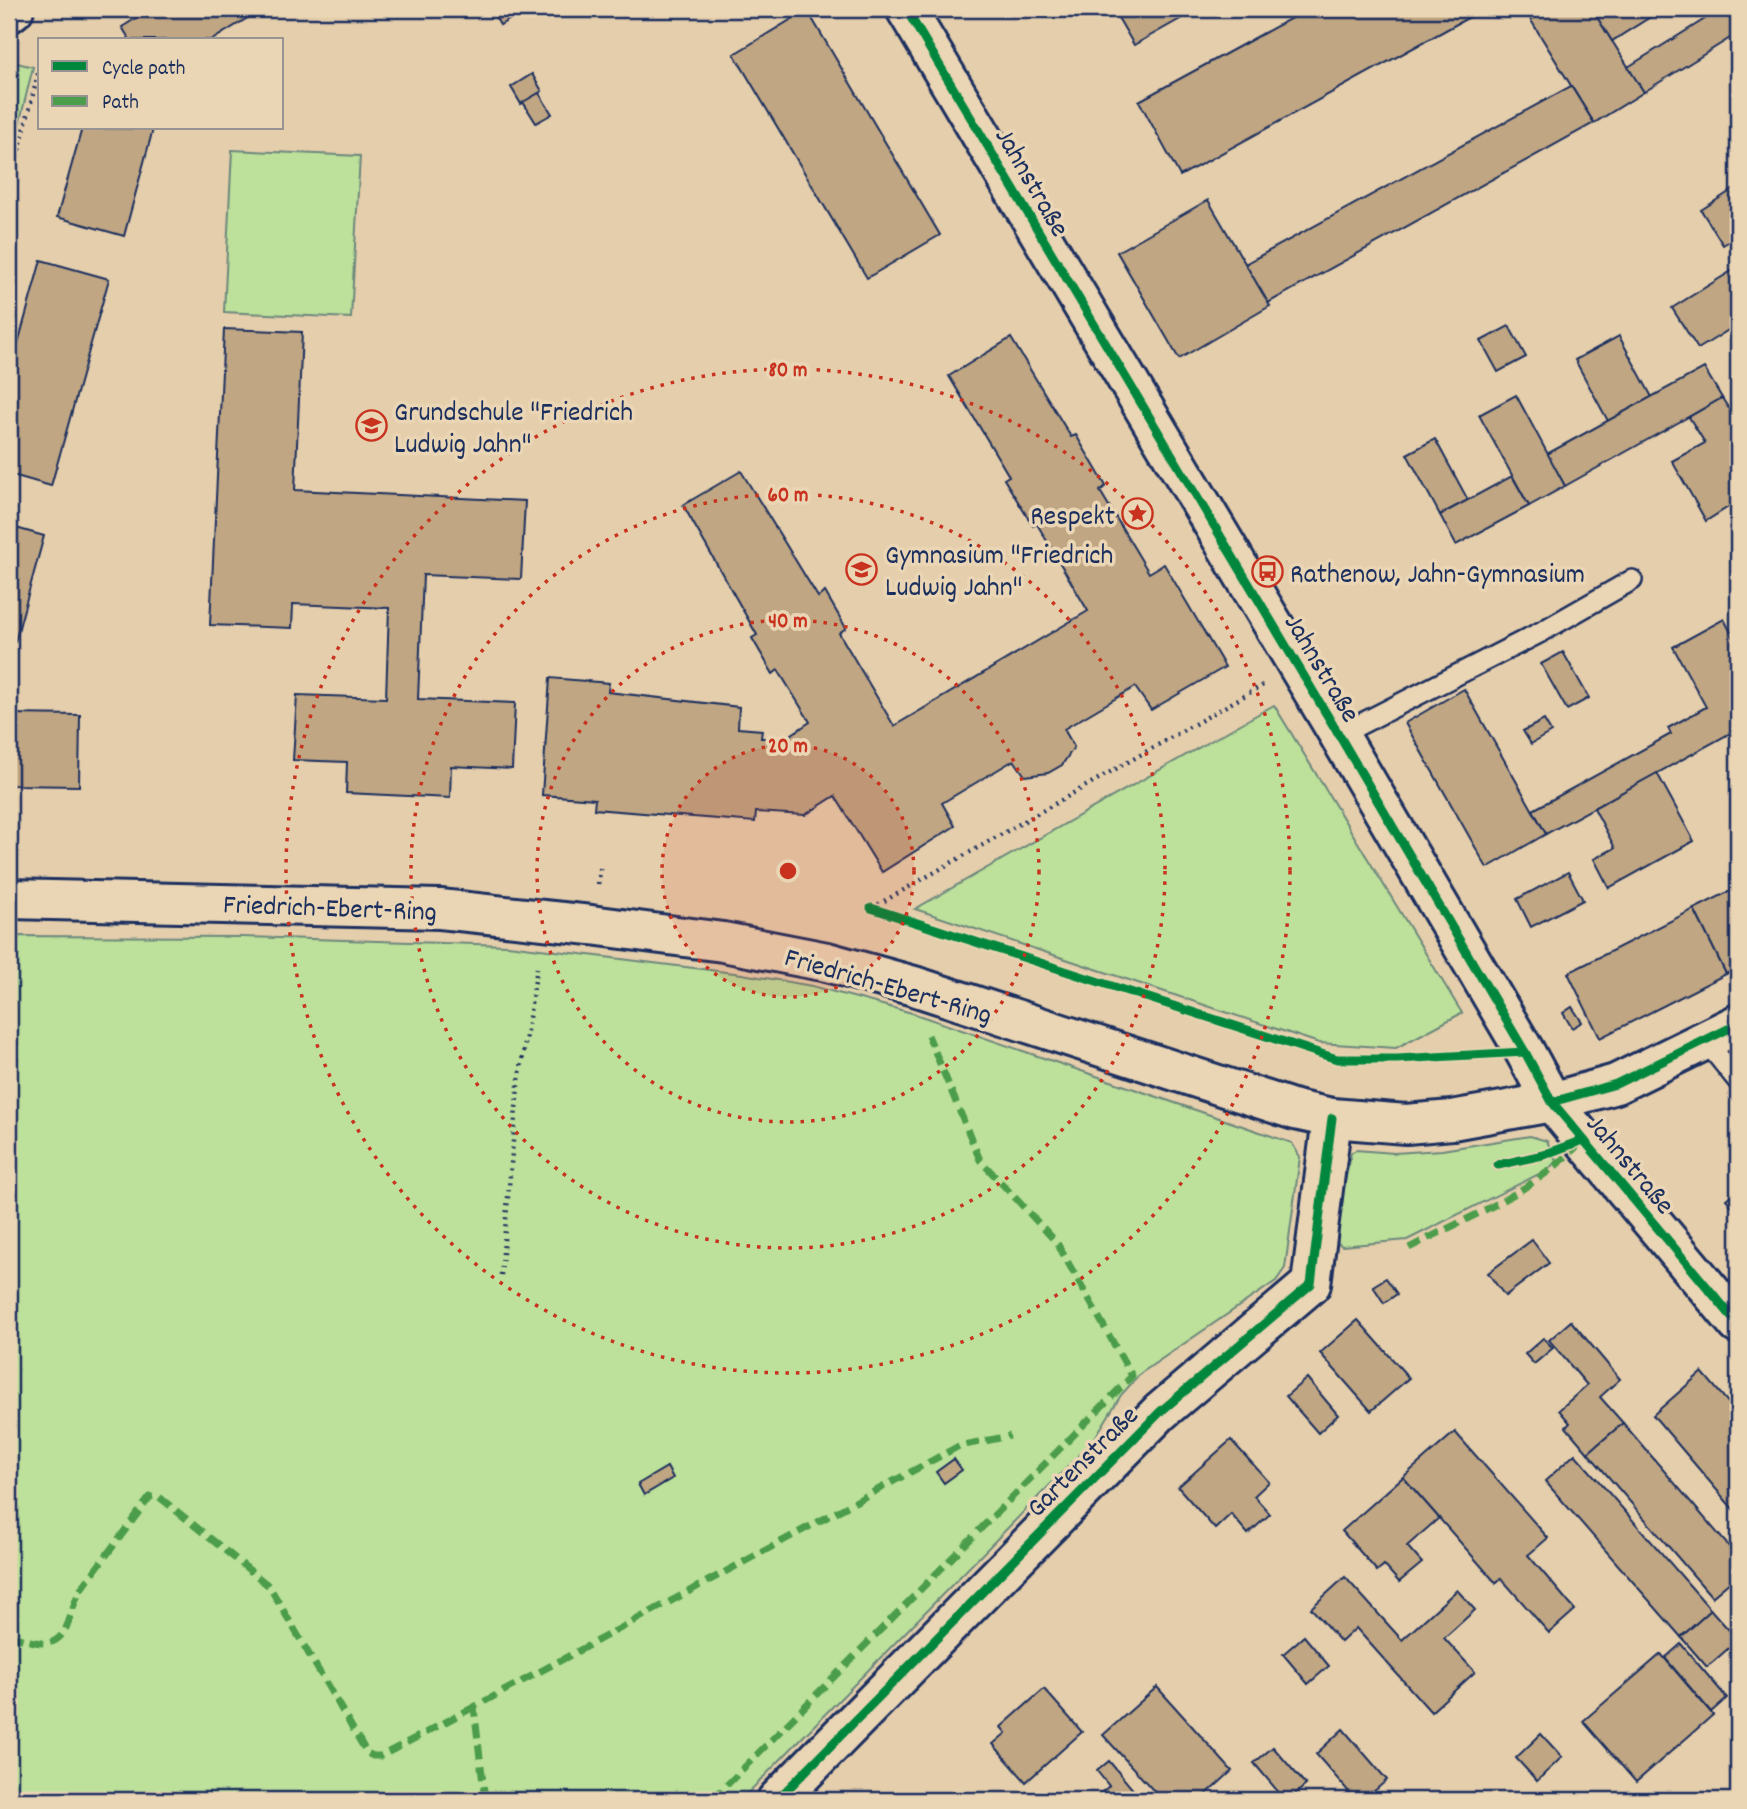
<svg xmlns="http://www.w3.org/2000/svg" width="1747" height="1809" font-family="Dekko,sans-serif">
  <rect width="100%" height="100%" fill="#e5ceab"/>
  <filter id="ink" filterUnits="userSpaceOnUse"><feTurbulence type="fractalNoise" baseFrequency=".0143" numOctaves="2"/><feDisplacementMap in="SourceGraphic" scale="14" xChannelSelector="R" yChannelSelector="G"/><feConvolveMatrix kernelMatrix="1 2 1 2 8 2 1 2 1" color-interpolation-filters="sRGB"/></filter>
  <g filter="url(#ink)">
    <!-- green -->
    <g fill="#bde09a" stroke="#6c887c" stroke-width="2">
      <polygon points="9,61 33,67 9,166"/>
      <polygon points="232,150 360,156 351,318 224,312"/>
      <polygon points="1274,705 1462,1013 1396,1048 1319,1043 915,909"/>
      <polygon points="9,936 243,937 508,945 742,974 812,986 912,1013 1292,1143 1300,1157 1285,1268 1276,1281 1141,1373 1121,1395 1093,1441 741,1800 9,1800"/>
      <polygon points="1530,1136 1547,1141 1556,1161 1549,1169 1407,1240 1342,1246 1333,1239 1351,1153 1356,1150 1394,1153 1442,1150"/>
    </g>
    <!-- building -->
    <g fill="#c0a682" stroke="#1b2f5e" stroke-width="2">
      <polygon points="151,9 262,9 212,40 130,40 122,27"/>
      <polygon points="491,9 527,9 500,25"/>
      <polygon points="1113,9 1198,9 1134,45"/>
      <polygon points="1308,9 1484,9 1180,176 1139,101"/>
      <polygon points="1524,9 1592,9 1644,92 1594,123"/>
      <polygon points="1592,9 1663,9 1612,41"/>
      <polygon points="1721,9 1738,9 1738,33 1644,92 1628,67"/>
      <polygon points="807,10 940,235 867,278 734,54"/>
      <polygon points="532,74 542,91 521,104 511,87"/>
      <polygon points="1571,86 1594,123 1268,303 1245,264"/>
      <polygon points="539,93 552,114 536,123 523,102"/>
      <polygon points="82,128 153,129 124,236 57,217"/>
      <polygon points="1737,187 1738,236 1723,245 1701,210"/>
      <polygon points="1208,200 1270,306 1179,359 1117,252"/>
      <polygon points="41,260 109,279 51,486 9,474 9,376"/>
      <polygon points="1738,267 1738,324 1698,349 1672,308"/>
      <polygon points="1509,326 1526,357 1498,372 1481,341"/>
      <polygon points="224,329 302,332 295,490 525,501 521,579 423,575 418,699 515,703 512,769 451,766 450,798 346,793 347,762 293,760 297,695 386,698 389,608 293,604 292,628 210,625"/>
      <polygon points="1619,336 1652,397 1608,421 1575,360"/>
      <polygon points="1011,338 1071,437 1076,435 1106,486 1100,491 1149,573 1164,564 1225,667 1151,710 1135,687 1064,729 1074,747 1062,765 1048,773 1025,776 1014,760 942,803 955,826 882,872 835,796 805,815 756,812 755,822 594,809 595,799 542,795 550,678 609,683 608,692 739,707 738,728 762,730 761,738 786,738 810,722 778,670 773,674 752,638 757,635 683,505 741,471 818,597 825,592 846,628 839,633 894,726 1088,611 1037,524 1033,526 1004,479 1009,476 949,376"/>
      <polygon points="1704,368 1722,398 1565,486 1547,454"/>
      <polygon points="1516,395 1565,486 1529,506 1479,415"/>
      <polygon points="1722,398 1738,423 1738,501 1706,521 1672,461 1705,443 1689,417"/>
      <polygon points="1435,439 1468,500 1440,515 1407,454"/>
      <polygon points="1512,476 1529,506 1456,545 1440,515"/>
      <polygon points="9,526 44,536 15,642 9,641"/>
      <polygon points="1724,619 1738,646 1738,729 1546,834 1533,810 1671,734 1668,728 1706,707 1673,647"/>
      <polygon points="1563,652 1589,698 1567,710 1541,664"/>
      <polygon points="1464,689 1546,834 1487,868 1405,723"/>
      <polygon points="9,714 80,715 79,786 9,785"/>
      <polygon points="1544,720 1551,732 1531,744 1523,731"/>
      <polygon points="1657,773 1694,841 1609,888 1594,859 1615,848 1594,808"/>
      <polygon points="1568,872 1583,900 1531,927 1517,899"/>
      <polygon points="1738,887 1738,968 1726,974 1694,909"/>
      <polygon points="1694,909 1726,974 1600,1038 1568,973"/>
      <polygon points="1572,1007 1582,1022 1572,1028 1563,1013"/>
      <polygon points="1738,1189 1738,1213 1726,1199"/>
      <polygon points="1532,1240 1549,1263 1505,1296 1488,1273"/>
      <polygon points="1386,1278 1397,1294 1384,1303 1373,1286"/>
      <polygon points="1358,1320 1409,1378 1371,1411 1320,1353"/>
      <polygon points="1571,1321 1620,1379 1600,1397 1623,1423 1588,1453 1566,1427 1570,1423 1559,1410 1587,1385 1549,1340"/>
      <polygon points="1543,1338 1553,1348 1534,1364 1525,1354"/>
      <polygon points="1702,1372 1738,1414 1738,1515 1653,1415"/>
      <polygon points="1307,1378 1338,1415 1318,1433 1286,1396"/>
      <polygon points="1623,1423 1738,1557 1738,1575 1712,1597 1588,1453"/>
      <polygon points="1455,1432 1548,1538 1528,1555 1575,1610 1549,1633 1501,1578 1496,1583 1403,1477"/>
      <polygon points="1231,1440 1269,1482 1254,1496 1270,1514 1248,1534 1231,1514 1215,1529 1178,1487"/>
      <polygon points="1575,1454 1711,1610 1681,1637 1545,1481"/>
      <polygon points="954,1459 962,1470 944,1483 936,1472"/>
      <polygon points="667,1467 673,1478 644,1495 638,1484"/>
      <polygon points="1403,1477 1439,1518 1407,1546 1422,1563 1399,1582 1384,1565 1377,1571 1342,1531"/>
      <polygon points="1345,1577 1402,1640 1457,1590 1475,1610 1444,1638 1475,1672 1431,1712 1356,1628 1341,1642 1311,1608"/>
      <polygon points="1711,1610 1738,1640 1707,1667 1681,1637"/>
      <polygon points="1304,1636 1329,1666 1308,1684 1283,1654"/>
      <polygon points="1681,1644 1727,1698 1711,1712 1665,1658"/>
      <polygon points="1661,1654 1713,1715 1636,1782 1583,1721"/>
      <polygon points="1157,1687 1232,1771 1200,1800 1162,1800 1103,1735"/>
      <polygon points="1044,1689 1082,1732 1026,1782 993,1744 1006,1733 1001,1727"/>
      <polygon points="1343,1729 1387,1780 1364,1800 1356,1800 1316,1754"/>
      <polygon points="1541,1734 1562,1757 1537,1781 1516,1758"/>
      <polygon points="1273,1747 1306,1785 1288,1800 1285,1800 1254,1763"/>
      <polygon points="1109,1761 1140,1798 1137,1800 1093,1800 1109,1786 1097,1771"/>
    </g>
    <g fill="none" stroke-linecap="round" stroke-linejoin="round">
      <defs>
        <g id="lane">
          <polyline points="1339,735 1541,632 1632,580"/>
          <polyline points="1705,1040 1738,1081"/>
        </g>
        <g id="street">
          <polyline points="906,9 1339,735 1525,1052 1552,1102 1738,1324"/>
          <polyline points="9,13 14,9"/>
          <polyline points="777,1800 1160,1412 1311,1284 1332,1118"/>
        </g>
        <polyline id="secondary" points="9,899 440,909 591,925 723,942 827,962 914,986 1295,1110 1332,1118 1406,1124 1452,1120 1552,1102 1616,1084 1738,1024"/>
      </defs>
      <!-- lane casing -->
      <use href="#lane" stroke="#1b2f5e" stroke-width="24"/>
      <!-- street casing -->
      <use href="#street" stroke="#1b2f5e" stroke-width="44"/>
      <!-- secondary casing -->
      <use href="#secondary" stroke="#1b2f5e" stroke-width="44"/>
      <!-- path -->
      <g stroke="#1b2f5e" stroke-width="4.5" stroke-dasharray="2 5" stroke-linecap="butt">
        <polyline points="9,191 40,66"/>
        <polyline points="598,884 601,864"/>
        <polyline points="871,908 1337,1059 1397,1059 1479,1055"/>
        <polyline points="872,908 1263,685"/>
        <polyline points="1498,1165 1543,1155"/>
        <polyline points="501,1275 518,1086 537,968"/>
      </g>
      <!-- lane -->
      <use href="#lane" stroke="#ead5b4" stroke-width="19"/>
      <!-- street -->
      <use href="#street" stroke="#ead5b4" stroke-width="38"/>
      <!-- secondary -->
      <use href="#secondary" stroke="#ead5b4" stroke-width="38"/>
      <!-- quiet -->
      <g stroke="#4c9d4c" stroke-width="7" stroke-dasharray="14 7" stroke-linecap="butt">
        <path d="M 1409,1248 C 1466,1218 1534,1192 1578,1145"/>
        <path d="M 9,1636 C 20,1638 31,1642 42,1643 C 71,1645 69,1608 81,1589 L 150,1497 L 158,1496 L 269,1586 L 367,1753 L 373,1756 L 381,1756 L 474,1707"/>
        <polyline points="485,1800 474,1707 959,1446 1010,1436"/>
        <polyline points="712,1800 1132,1376 1057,1243 980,1160 928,1035"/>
      </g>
      <defs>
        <g id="cycleway">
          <polyline points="906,9 1339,735 1525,1052 1552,1102 1738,1324"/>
          <polyline points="871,908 1337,1059 1397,1059 1525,1052"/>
          <polyline points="1552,1102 1616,1084 1738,1024"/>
          <polyline points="1498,1165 1543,1155 1583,1140"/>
          <polyline points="777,1800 1160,1412 1311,1284 1332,1118"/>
        </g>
      </defs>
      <!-- cycleway casing -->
      <use href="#cycleway" stroke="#ead5b4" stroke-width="13"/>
      <!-- cycleway -->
      <use href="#cycleway" stroke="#00873e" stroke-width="9"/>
    </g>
  </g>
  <!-- distance rings -->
  <circle cx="788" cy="871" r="126" fill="#c8321e" fill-opacity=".12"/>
  <g fill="none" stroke="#c8321e" stroke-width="3.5" stroke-dasharray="3.5 7">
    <circle cx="788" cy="871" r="126"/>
    <circle cx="788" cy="871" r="251"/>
    <circle cx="788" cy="871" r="377"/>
    <circle cx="788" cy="871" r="502"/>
  </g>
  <!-- icons -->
  <defs>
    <symbol id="school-ring" viewBox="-11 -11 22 22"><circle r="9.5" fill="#ead5b4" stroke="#c8321e" stroke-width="1.5"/><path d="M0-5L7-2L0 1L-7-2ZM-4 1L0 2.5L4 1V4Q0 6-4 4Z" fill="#c8321e"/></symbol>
    <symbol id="sight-ring" viewBox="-11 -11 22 22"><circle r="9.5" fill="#ead5b4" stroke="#c8321e" stroke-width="1.5"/><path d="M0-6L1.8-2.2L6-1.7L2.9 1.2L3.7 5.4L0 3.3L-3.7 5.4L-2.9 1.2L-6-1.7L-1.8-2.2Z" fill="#c8321e"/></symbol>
    <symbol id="bus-ring" viewBox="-11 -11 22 22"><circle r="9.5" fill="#ead5b4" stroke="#c8321e" stroke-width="1.5"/><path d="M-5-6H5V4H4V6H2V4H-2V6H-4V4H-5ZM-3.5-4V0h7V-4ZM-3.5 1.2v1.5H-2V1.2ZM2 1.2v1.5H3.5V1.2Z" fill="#c8321e"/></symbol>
  </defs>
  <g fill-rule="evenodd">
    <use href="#school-ring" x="354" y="408" width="35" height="35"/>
    <use href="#sight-ring" x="1120" y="496" width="35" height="35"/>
    <use href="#school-ring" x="844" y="552" width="35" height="35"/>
    <use href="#bus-ring" x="1250" y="554" width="35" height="35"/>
  </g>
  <g text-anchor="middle" stroke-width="7" stroke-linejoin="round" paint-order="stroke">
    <!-- street labels -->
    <g font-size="28" fill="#1b2f5e" stroke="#ead5b4">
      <text transform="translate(1034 181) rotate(60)" y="10">Jahnstraße</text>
      <text transform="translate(1324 667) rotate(59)" y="10">Jahnstraße</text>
      <text transform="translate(330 906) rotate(2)" y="10">Friedrich-Ebert-Ring</text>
      <text transform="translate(889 984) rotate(16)" y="10">Friedrich-Ebert-Ring</text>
      <text transform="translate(1632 1163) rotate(50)" y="10">Jahnstraße</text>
      <text transform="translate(1081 1460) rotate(-45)" y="10">Gartenstraße</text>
    </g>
    <!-- poi labels -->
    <g font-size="28" fill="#1b2f5e" stroke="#ead5b4" text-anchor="start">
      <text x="394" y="420">Grundschule "Friedrich<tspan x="394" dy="32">Ludwig Jahn"</tspan></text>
      <text x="1115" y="524" text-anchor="end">Respekt</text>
      <text x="885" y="563">Gymnasium "Friedrich<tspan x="885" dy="32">Ludwig Jahn"</tspan></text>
      <text x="1290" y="582">Rathenow, Jahn-Gymnasium</text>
    </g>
  </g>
  <circle cx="788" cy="871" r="10" fill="#c8321e" stroke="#ead5b4" stroke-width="3.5"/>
  <g font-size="21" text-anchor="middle" font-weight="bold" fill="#c8321e" stroke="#ead5b4" stroke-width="7" stroke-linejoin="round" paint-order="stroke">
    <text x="788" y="376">80 m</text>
    <text x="788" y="501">60 m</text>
    <text x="788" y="627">40 m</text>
    <text x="788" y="752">20 m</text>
  </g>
  <!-- margin -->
  <rect width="1747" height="1809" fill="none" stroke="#ead5b4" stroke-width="35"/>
  <rect x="18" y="18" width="1712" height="1774" fill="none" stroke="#1b2f5e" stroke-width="2.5" filter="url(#ink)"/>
  <!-- legend -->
  <rect x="38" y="38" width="245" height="91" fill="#ead5b4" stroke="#979392" stroke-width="2"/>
  <rect x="52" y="61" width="35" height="10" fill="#00873e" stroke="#979392" stroke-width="2"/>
  <text x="102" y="74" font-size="21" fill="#1b2f5e">Cycle path</text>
  <rect x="52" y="96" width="35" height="10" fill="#4c9d4c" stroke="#979392" stroke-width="2"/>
  <text x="102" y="108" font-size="21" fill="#1b2f5e">Path</text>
</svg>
